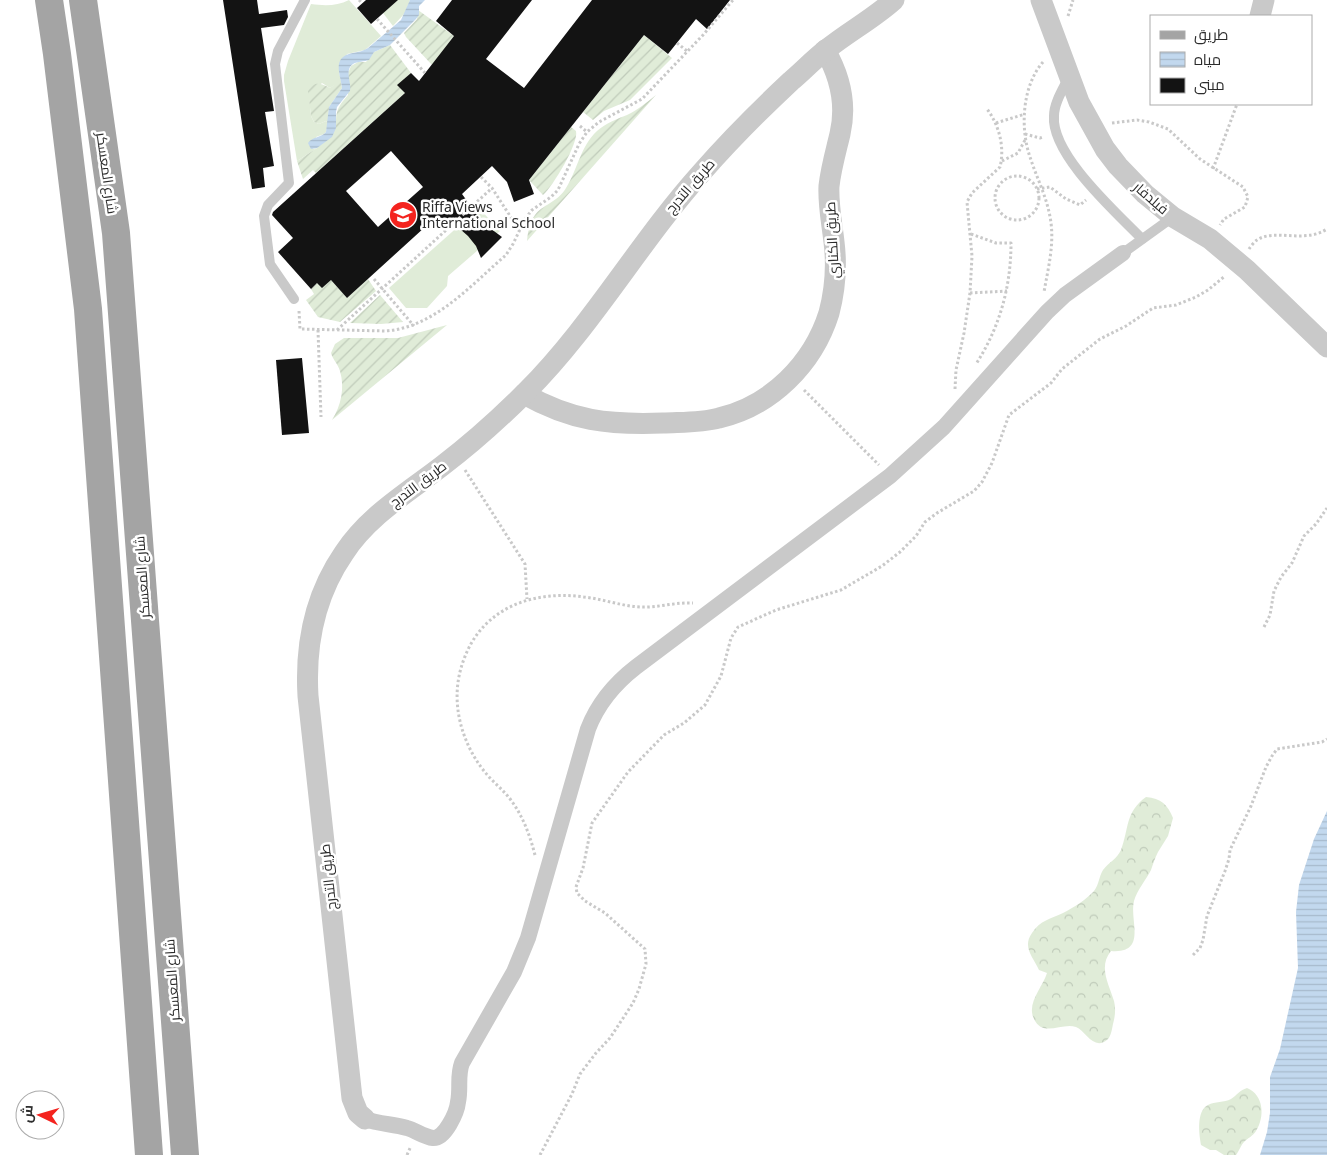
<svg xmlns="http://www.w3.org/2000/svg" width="1327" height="1155" font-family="'Noto Sans',Cairo,sans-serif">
  <defs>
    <pattern id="forest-crowns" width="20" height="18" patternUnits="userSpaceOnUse" patternTransform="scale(1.25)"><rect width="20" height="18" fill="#e0ecd8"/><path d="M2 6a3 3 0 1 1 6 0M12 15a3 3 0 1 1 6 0" fill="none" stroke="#c0cbba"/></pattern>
    <pattern id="garden-furrows" width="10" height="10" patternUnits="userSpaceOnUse" patternTransform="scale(1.25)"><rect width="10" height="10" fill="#e0ecd8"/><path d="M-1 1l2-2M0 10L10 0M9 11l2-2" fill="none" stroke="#c0cbba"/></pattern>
    <pattern id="water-rules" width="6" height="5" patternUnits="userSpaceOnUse" patternTransform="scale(1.25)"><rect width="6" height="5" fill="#c2d8ee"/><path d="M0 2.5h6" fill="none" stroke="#a7bacc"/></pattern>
  </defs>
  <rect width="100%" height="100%" fill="#fff"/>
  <!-- grass -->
  <g fill="#e0ecd8">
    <path d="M 349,0 L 381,36 L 365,50 L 347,54 L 339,72 L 341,81 L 330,88 L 322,83 L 309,95 L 311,116 L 314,122 L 319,124 L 326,121 L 328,123 L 326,132 L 324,134 L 316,137 L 313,149 L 317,148 L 297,161 L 284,81 L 284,75 L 288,61 L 311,4 C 325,6 337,6 349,0 Z"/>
    <polygon points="389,0 410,0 405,13 393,26 383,13"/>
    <polygon points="479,208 500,231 448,276 447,286 427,308 406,308 389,288"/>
  </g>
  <!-- forest -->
  <g fill="url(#forest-crowns)">
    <path d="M 1146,797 C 1161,798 1168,805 1173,818 L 1168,836 L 1158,852 C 1155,858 1153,864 1151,870 C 1146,880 1137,890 1134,901 C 1129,920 1148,954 1111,951 C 1098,967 1109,984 1114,1001 C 1116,1009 1115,1017 1113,1024 C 1112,1029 1111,1036 1108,1039 C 1094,1052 1086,1031 1076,1027 C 1062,1022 1043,1038 1034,1019 C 1026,1003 1043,987 1047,973 L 1039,970 C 1033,957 1022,947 1032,933 C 1040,920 1051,919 1063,913 C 1073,908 1087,899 1094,891 C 1099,885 1099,876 1103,870 C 1109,862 1117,859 1121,850 C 1129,829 1125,812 1146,797 Z"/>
    <path d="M 1247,1088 C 1264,1095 1265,1117 1256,1131 C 1253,1136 1248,1138 1244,1142 C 1241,1145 1239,1151 1236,1155 L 1224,1155 L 1216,1150 L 1210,1150 L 1201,1145 C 1199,1134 1196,1111 1208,1105 C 1215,1101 1224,1103 1231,1099 C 1237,1095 1240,1090 1247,1088 Z"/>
  </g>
  <!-- garden -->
  <g fill="url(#garden-furrows)">
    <polygon points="418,10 454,36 432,65 406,37 404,33 417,19"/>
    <polygon points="644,35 672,58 630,100 604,111 593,120 583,112"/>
    <path d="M 390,45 L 411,73 L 398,85 L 405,93 L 316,173 L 313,170 L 303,179 L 297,161 L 317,148 L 336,128 C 336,110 337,108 348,95 L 348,73 L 351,66 L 358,62 L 366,62 L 374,52 Z"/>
    <path d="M 339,81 L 341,81 L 342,88 L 329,107 L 328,123 L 326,121 L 319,124 L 314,122 L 311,116 L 308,91 C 315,80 321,84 330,88 Z"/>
    <path d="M 656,95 L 527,241 C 528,232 529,223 535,215 C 542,205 558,202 566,188 C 578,169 580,147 597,131 C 606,123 617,119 627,115 C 638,110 647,102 656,95 Z"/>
    <path d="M 571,127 L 576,131 C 579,143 553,186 543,195 L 529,180 Z"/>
    <polygon points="368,279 376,291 340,322 318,317 306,300 314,294 311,289 317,283 331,280 347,298"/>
    <polygon points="380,295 403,322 381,324 350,323"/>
    <path d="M 447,325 L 332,420 C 341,406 345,388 340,371 C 338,364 333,360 331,353 L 335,344 L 344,338 L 398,338 Z"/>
  </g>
  <!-- water -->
  <g fill="url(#water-rules)">
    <path d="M 410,0 L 425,0 L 419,6 L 419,15 L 416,19 L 390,45 L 374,52 L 369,60 C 364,62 358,61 353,64 C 344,70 352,83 350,91 L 337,107 L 336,112 L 336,128 L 332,137 L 317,148 L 311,149 L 308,143 C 313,136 321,138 326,132 L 329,107 L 342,88 C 341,76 332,59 349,54 C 356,52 362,52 368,48 L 401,20 Z"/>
    <polygon points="1327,811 1327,1155 1260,1155 1267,1132 1270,1113 1270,1077 1280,1049 1298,968 1296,912 1299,885 1314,839"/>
  </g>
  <!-- building -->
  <g fill="#131313" fill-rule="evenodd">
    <polygon points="223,0 257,0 259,14 287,10 288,17 284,25 261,28 274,111 265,112 274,166 263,168 265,187 252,189"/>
    <polygon points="366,0 398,0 371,24 357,8"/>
    <path d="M 452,0 L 532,0 L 486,59 L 524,88 L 592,0 L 730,0 L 707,29 L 696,19 L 668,54 L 644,35 L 529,180 L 534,194 L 514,202 L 507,182 L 492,166 L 462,194 L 483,223 L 502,237 L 481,258 L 476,246 L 468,236 L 460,229 L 436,217 L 347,298 L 331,280 L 322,288 L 317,283 L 311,289 L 278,252 L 293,238 L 272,215 L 273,212 L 405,93 L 397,85 L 411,73 L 419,81 L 454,36 L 436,21 ZM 391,151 L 423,187 L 378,227 L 346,191 Z"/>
    <polygon points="302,358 309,433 282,435 276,360"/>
  </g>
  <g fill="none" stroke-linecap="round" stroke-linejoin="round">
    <!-- path -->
    <g stroke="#c9c9c9" stroke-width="3" stroke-dasharray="2.5 2.5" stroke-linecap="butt">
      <polyline points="359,0 362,3"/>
      <polyline points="1068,16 1073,0"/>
      <polyline points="377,19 425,73"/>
      <polyline points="677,43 687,51"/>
      <path d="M 1043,62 C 1022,86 1020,128 1030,157 C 1037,179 1048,199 1051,223 C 1054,246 1048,269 1044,292"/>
      <polyline points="996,123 1025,114"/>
      <polyline points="1112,123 1137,120 1149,122 1168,129 1200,159 1243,187 1248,197 1245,207 1224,219 1220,225"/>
      <polyline points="580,126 587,132"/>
      <polyline points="1025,134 1040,138 1043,137"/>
      <polyline points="1002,161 1018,153 1025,140"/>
      <polyline points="1213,169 1237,104"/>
      <circle cx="1017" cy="198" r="22"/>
      <polyline points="481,177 492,188 519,230"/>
      <polyline points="1037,189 1050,187 1066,199 1080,205 1086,200"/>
      <path d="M 971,234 L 996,243 L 1011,243 C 1011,286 1000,327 976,364"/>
      <path d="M 1249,249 C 1251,246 1254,242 1257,240 C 1275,228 1304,244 1327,229"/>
      <polyline points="374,279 414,326"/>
      <polyline points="970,293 1007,291"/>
      <path d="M 299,311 L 300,329 L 385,331 C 434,328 471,285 506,255 L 513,244 L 525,219 L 532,210 L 551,197 L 558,190 L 579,144 L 587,132 L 599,122 L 642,99 L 703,35 L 733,0"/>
      <polyline points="318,330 321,417"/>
      <polyline points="337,330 492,188"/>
      <path d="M 955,389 L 956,370 L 964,333 L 970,293 L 972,256 L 967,202 L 972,193 L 1000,167 C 1005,147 999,125 987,109"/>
      <polyline points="804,390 879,465"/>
      <polyline points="465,470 525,564 527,599"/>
      <polyline points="1264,627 1270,615 1274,591 1281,577 1292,563 1304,536 1316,524 1327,508"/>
      <path d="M 535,855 C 530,836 524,819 513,803 C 507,794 500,788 493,781 C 481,769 472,755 466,740 C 455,713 454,685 464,659 C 483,607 534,590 584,597 C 603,599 621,606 640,607 C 657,608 675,602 693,603"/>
      <polyline points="1193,955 1200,948 1203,940 1207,916 1225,871 1229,859 1230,850 1251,806 1266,767 1272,756 1277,749 1322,742 1327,739"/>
      <polyline points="407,1155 411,1146"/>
      <polyline points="540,1155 572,1094 580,1074 596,1053 610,1038 633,1003 639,989 646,964 645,949 605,913 585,901 577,893 576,887 583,868 592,823 628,772 664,735 684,723 705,705 721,676 731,638 738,627 776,610 841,590 882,566 900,552 916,536 925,522 937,513 974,491 982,482 992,463 1009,415 1051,383 1062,369 1100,339 1126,326 1153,308 1176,305 1196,297 1208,290 1225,276"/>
    </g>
    <!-- service -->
    <g stroke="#c9c9c9" stroke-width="10">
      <path d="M 1069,77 C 1063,89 1054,103 1054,116 C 1051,155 1117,213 1142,239"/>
      <polyline points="1123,253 1173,217"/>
      <polyline points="294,299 270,264 264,216 268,205 289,183 275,64 278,51 305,0"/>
    </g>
    <!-- pedestrian -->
    <path stroke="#c9c9c9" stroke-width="16" d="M 365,1119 C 379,1124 393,1124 407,1128 C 415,1130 424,1137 433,1138 C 445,1139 457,1112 458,1102 C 461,1088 457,1076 462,1063 L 514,972 L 528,938 L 588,729 C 598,703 614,684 636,667 L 890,476 L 944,427 L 1047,312 L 1065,295 L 1123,253"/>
    <!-- minor -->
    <g stroke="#c9c9c9" stroke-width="21">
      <polyline points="1041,0 1079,102 1105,149 1118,166 1145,194 1173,217 1210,239 1247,270 1327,347"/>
      <polyline points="1260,16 1264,0"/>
      <path d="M 524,394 C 572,421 608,425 663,423 C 681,422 701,423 719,418 C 771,406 813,364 829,313 C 835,290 837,266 834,242 C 832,223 828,205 829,186 C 831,168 836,151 840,134 C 847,104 840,76 825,50"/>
      <path d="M 365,1119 L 358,1113 L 352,1098 L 308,696 C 305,645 315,595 344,553 C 368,516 407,493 442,466 C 471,444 500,418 526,392 C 593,325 639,242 702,172 C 730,140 760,110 791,81 C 803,71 814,59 826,50 C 848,32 873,19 894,0"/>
    </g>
    <!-- primary -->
    <g stroke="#a4a4a4" stroke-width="28">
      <polyline points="49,0 57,54 88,309 149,1155"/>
      <polyline points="83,0 116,233 185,1155"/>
    </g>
  </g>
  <!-- icons -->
  <defs>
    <symbol id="school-disc" viewBox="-11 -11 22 22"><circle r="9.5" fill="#f4231e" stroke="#fff"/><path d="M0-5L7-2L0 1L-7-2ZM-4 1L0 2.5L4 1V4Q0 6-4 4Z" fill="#fff"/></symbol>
  </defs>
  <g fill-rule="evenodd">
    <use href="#school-disc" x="387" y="199" width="32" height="32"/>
  </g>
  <g text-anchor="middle" stroke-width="5" stroke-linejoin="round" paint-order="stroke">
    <!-- street labels -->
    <g font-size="14" fill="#2c2c2c" stroke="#fff">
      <text transform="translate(107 173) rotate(82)" y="5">شارع المعسكر</text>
      <text transform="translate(690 186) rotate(-49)" y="5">طريق التدرج</text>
      <text transform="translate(1151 198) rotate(41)" y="5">فيلدفار</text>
      <text transform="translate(832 240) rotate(-93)" y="5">طريق الكناري</text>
      <text transform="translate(418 484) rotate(-37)" y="5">طريق التدرج</text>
      <text transform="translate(142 577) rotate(-94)" y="5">شارع المعسكر</text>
      <text transform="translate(328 877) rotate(-96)" y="5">طريق التدرج</text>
      <text transform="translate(172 980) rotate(-94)" y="5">شارع المعسكر</text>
    </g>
    <!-- poi labels -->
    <g font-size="14" fill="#2c2c2c" stroke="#fff" text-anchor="start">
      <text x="422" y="212">Riffa Views<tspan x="422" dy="16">International School</tspan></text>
    </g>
  </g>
  <!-- legend -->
  <rect x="1150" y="15" width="162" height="90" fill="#ffffff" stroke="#ababab"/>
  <rect x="1160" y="31" width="25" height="8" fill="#a4a4a4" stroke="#ababab"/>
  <text x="1194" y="40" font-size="15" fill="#2c2c2c">طريق</text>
  <rect x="1160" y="52" width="25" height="15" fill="url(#water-rules)" stroke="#ababab"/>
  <text x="1194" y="65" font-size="15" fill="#2c2c2c">مياه</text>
  <rect x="1160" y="78" width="25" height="15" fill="#131313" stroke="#ababab"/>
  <text x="1194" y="90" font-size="15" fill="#2c2c2c">مبنى</text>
  <!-- north arrow -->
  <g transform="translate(40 1115) rotate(275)"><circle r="24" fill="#ffffff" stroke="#ababab"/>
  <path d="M0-4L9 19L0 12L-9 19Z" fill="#f4231e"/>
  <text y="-8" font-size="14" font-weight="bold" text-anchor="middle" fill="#2c2c2c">ش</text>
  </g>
</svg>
